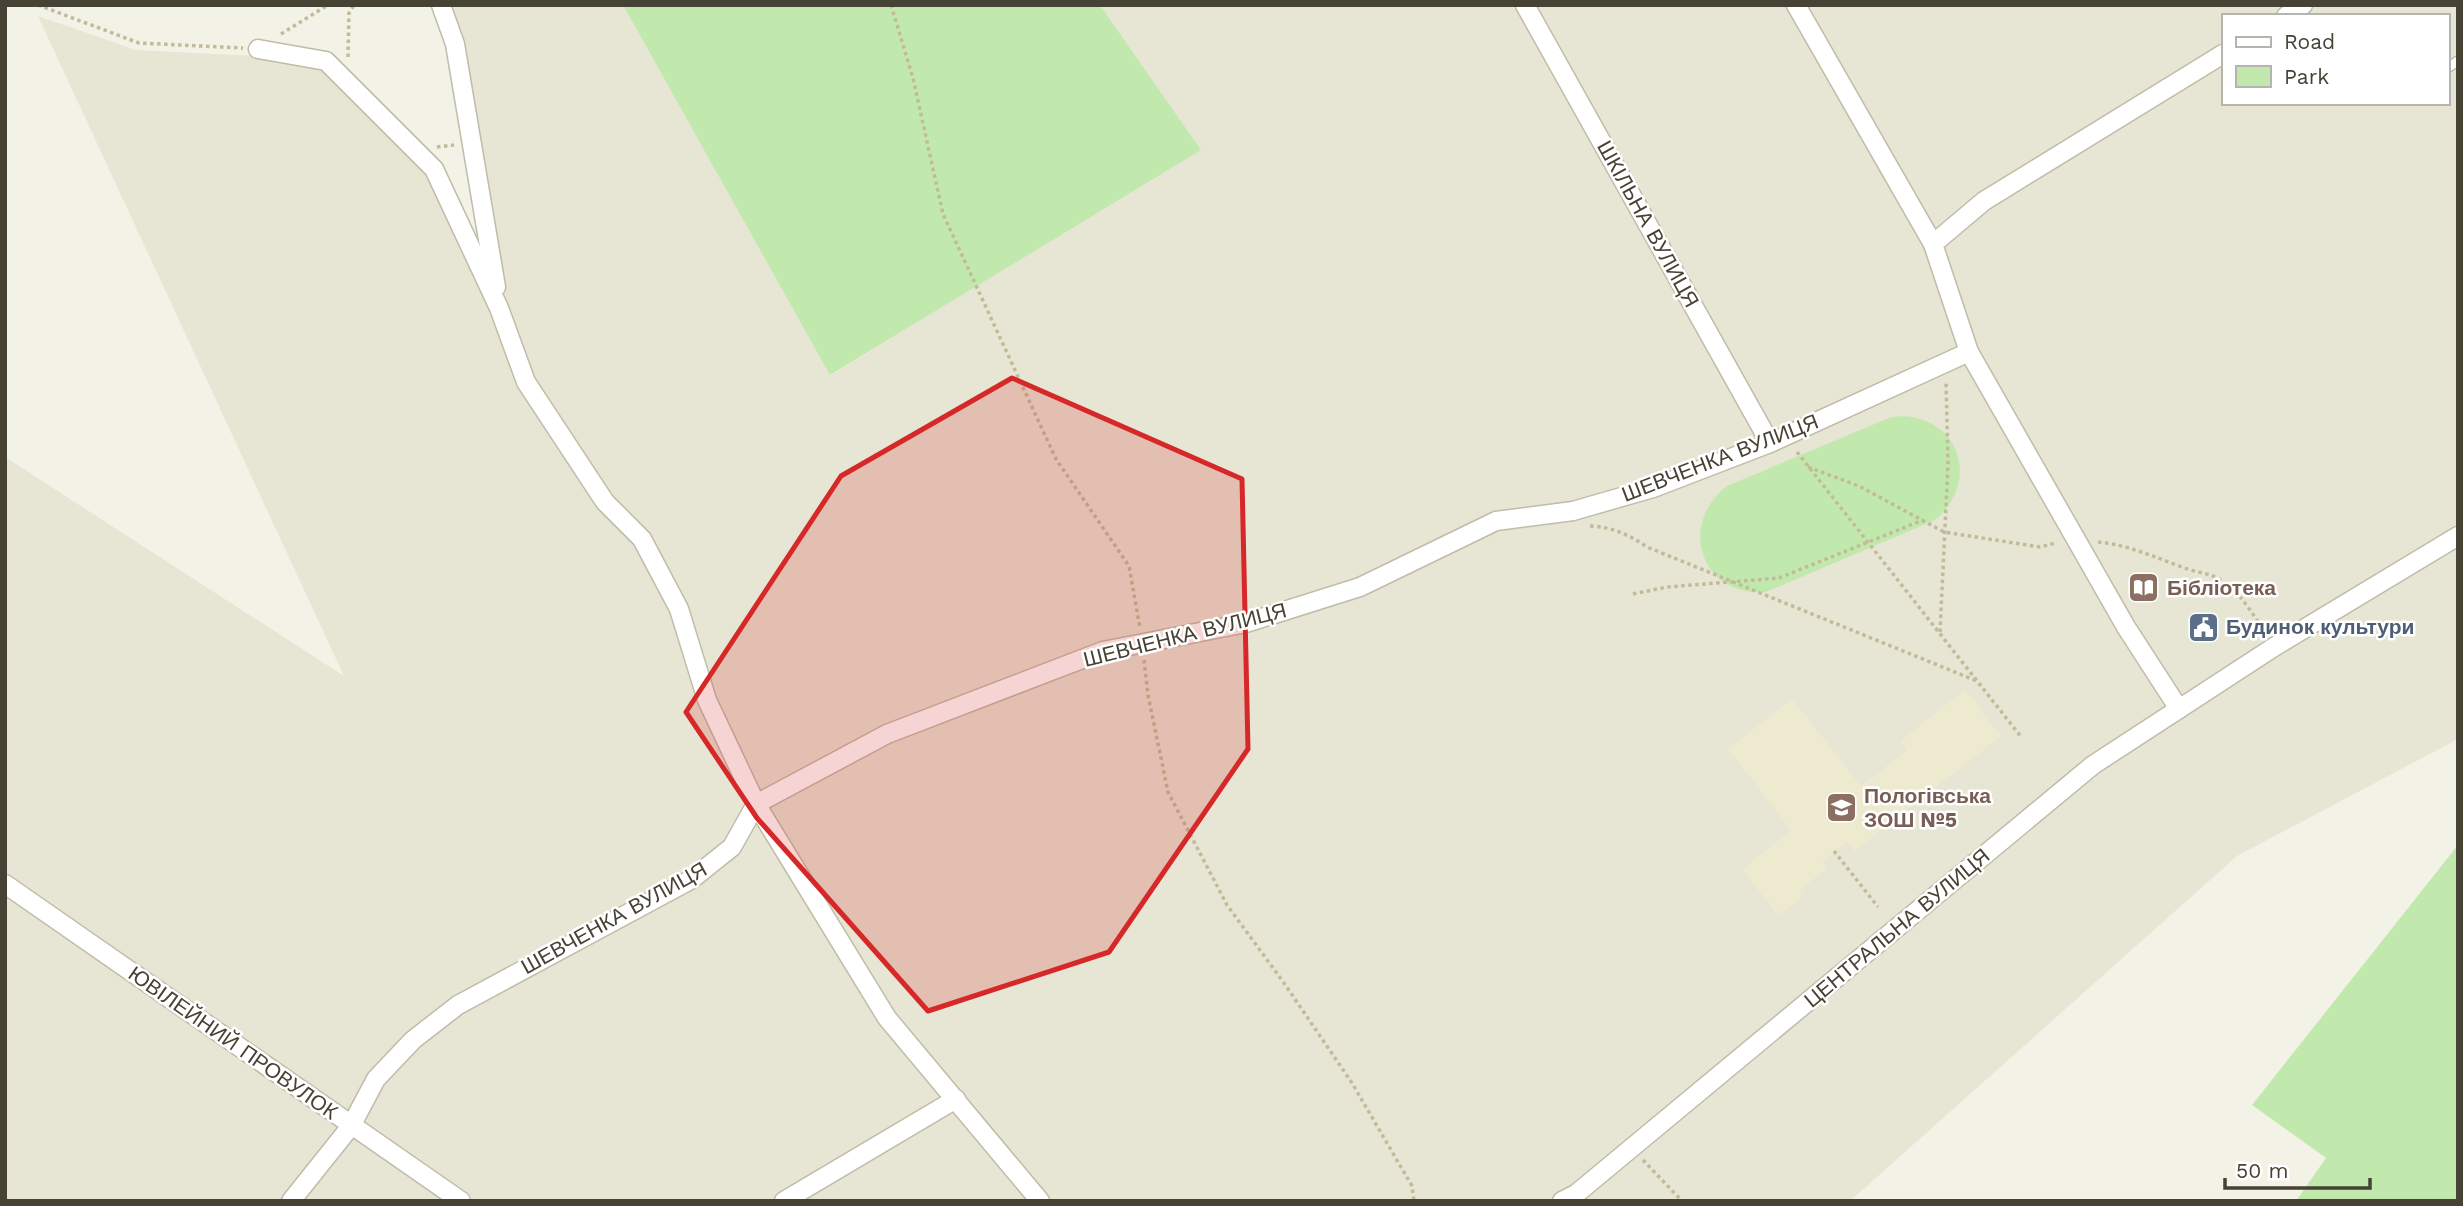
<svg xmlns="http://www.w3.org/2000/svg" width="2463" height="1206" font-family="'Work Sans',sans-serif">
  <rect width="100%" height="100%" fill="#f3f2e6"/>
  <!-- residential -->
  <g fill="#e7e5d4">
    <polygon points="446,5 623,5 831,375 1200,149 1100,5 1521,5 1768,442 1653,486 1495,519 1430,552 1246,622 1103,650 887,732 758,801 711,699 683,609 530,382 504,308 497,255"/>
    <polygon points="1528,5 1794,5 1932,246 1967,351 1771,441"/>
    <polygon points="1797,5 2298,5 2281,16 2223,16 2223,51 1933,242"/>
    <polygon points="2307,5 2458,5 2458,535 2179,708 1971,351 1935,245 1985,202 2223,56 2223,103 2447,103 2447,16 2289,16"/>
    <polygon points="38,16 136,50 258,56 324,67 428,173 495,309 505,342 639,544 675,612 753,805 731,846 412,1039 351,1124 5,883 5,457 344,676"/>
    <polygon points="1968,354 2177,709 1560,1201 1043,1201 888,1018 758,805 888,735 1103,653 1247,625 1496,523 1653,489"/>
    <polygon points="2458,538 2458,739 2237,856 1850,1201 1564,1201 2093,766"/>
    <polygon points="756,808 886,1020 953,1098 780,1201 464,1201 353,1126 377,1080 459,1006 692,880"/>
    <polygon points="5,885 350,1126 289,1201 5,1201"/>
    <polygon points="955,1101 1038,1201 788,1201"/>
    <polygon points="351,1128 458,1201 294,1201"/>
  </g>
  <!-- education -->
  <polygon fill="#edeacf" points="1965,689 2001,736 1855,851 1847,842 1822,862 1827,869 1799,890 1803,896 1778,915 1742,869 1791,830 1728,749 1792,699 1861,786 1907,750 1900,741"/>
  <!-- green -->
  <g fill="#c2e9ad">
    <polygon points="623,5 1100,5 1201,150 830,375"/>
    <path d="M 1901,416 C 1961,418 1980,482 1935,520 L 1766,592 C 1701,597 1677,525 1727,486 L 1889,418 Z"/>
    <polygon points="2458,845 2458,1201 2296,1201 2326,1158 2252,1105"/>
  </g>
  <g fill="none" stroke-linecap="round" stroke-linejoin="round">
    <defs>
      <polyline id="service" points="2447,68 2458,61"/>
      <g id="minor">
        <polyline points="441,5 455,44 496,287"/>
        <polyline points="1525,5 1770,443"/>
        <polyline points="1796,5 1933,244"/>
        <polyline points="2286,16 2303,5"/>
        <polyline points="258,49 326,61 434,169 499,308 526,382 605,502 642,539 679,609 707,700 756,804 887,1018 1040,1201"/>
        <polyline points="1969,352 2126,627 2179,709"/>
        <polyline points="5,884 461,1201"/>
        <polyline points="291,1201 351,1126 376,1079 413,1040 458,1005 692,879 732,847 756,804 887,734 1103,651 1246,623 1360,587 1496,521 1573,511 1653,488 1770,443 1969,352 1933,244 1984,201 2223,54"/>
        <polyline points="784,1201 956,1099"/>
        <polyline points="1562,1201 1576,1194 2093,765 2274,647 2458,536"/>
      </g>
    </defs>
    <!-- service casing -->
    <use href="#service" stroke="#bfbca8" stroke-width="12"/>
    <!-- minor casing -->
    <use href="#minor" stroke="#bfbca8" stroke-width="21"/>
    <!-- path -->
    <g stroke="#c1bb99" stroke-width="3.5" stroke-dasharray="3.5 3.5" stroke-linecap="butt">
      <polyline points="38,5 139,43 243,48"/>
      <polyline points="891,5 913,78 943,214 1056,459 1129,566 1140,628"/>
      <polyline points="281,34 328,5"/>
      <polyline points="348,57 349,13 354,5"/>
      <polyline points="437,147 454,145"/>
      <polyline points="1797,452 2022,738"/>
      <polyline points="1808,467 1859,486 1944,532 2040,547 2056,543"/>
      <path d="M 1590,526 C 1613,527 1629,535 1647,547 L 1977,681"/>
      <path d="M 2098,542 C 2129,545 2154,557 2182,567 C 2194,572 2209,573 2219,579 C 2239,590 2253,614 2265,633"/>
      <polyline points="1633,594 1667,587 1779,578 1923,520"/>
      <polyline points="1940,632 1948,464 1946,381"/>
      <polyline points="1144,660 1148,695 1168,792 1227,905 1284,983 1352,1083 1412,1186 1414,1201"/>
      <polyline points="1834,851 1878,907"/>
      <polyline points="1643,1160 1682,1201"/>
    </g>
    <!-- service -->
    <use href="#service" stroke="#fff" stroke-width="9"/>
    <!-- minor -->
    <use href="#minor" stroke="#fff" stroke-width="18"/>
  </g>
  <!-- marked area -->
  <path fill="#d62828" fill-opacity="0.2" stroke="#d62828" stroke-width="5" stroke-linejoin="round" d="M 1012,378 L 1242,479 L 1248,749 L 1109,952 L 928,1011 L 757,818 L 686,712 L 841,476 Z"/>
  <!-- icons -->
  <defs>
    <symbol id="library-square" viewBox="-11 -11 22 22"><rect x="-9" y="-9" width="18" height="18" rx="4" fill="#8d6e63" stroke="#fff"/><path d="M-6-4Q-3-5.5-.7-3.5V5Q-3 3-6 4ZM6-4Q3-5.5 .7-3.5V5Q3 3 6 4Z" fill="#fff"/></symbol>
    <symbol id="civic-square" viewBox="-11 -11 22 22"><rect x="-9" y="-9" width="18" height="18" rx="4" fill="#5c6f8a" stroke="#fff"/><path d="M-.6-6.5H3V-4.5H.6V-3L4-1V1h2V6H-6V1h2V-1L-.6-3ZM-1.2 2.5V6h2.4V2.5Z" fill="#fff"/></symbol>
    <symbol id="school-square" viewBox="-11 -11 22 22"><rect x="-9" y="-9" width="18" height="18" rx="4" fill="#8d6e63" stroke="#fff"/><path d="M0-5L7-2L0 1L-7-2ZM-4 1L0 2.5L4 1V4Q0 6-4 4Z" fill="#fff"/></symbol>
  </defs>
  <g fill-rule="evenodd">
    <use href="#library-square" x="2126" y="570" width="35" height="35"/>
    <use href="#civic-square" x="2186" y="610" width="35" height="35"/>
    <use href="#school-square" x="1824" y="790" width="35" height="35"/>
  </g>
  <g text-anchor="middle" stroke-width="5" stroke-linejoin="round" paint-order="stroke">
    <!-- street labels -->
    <g font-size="21" fill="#464335" stroke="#fff">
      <text transform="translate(1648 224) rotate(61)" y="7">ШКІЛЬНА ВУЛИЦЯ</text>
      <text transform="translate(1720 458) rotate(-21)" y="7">ШЕВЧЕНКА ВУЛИЦЯ</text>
      <text transform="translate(1185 635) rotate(-14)" y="7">ШЕВЧЕНКА ВУЛИЦЯ</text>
      <text transform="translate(614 918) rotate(-29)" y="7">ШЕВЧЕНКА ВУЛИЦЯ</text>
      <text transform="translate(1897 928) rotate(-40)" y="7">ЦЕНТРАЛЬНА ВУЛИЦЯ</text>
      <text transform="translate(233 1043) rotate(35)" y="7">ЮВІЛЕЙНИЙ ПРОВУЛОК</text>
    </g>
    <!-- education labels -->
    <g font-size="21" font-weight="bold" fill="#785e54" stroke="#fff" text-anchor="start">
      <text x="2167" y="595">Бібліотека</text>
      <text x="1864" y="803">Пологівська<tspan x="1864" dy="24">ЗОШ №5</tspan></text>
    </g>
    <!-- service labels -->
    <g font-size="21" font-weight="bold" fill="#4e5e75" stroke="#fff" text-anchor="start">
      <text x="2226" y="634">Будинок культури</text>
    </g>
  </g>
  <!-- border -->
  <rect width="2463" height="1206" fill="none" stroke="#464335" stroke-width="14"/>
  <!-- legend -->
  <rect x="2222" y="14" width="228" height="91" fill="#ffffff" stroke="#b5b4ae" stroke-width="2"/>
  <rect x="2236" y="37" width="35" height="10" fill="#ffffff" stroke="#b5b4ae" stroke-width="2"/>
  <text x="2284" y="49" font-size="21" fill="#464335">Road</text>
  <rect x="2236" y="66" width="35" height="21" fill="#c2e9ad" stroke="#b5b4ae" stroke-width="2"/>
  <text x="2284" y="84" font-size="21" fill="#464335">Park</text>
  <!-- scale -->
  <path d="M2225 1178v10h145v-10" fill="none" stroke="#464335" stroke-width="3.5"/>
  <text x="2236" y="1178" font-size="21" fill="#464335" stroke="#ffffff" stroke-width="5" paint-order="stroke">50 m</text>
</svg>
